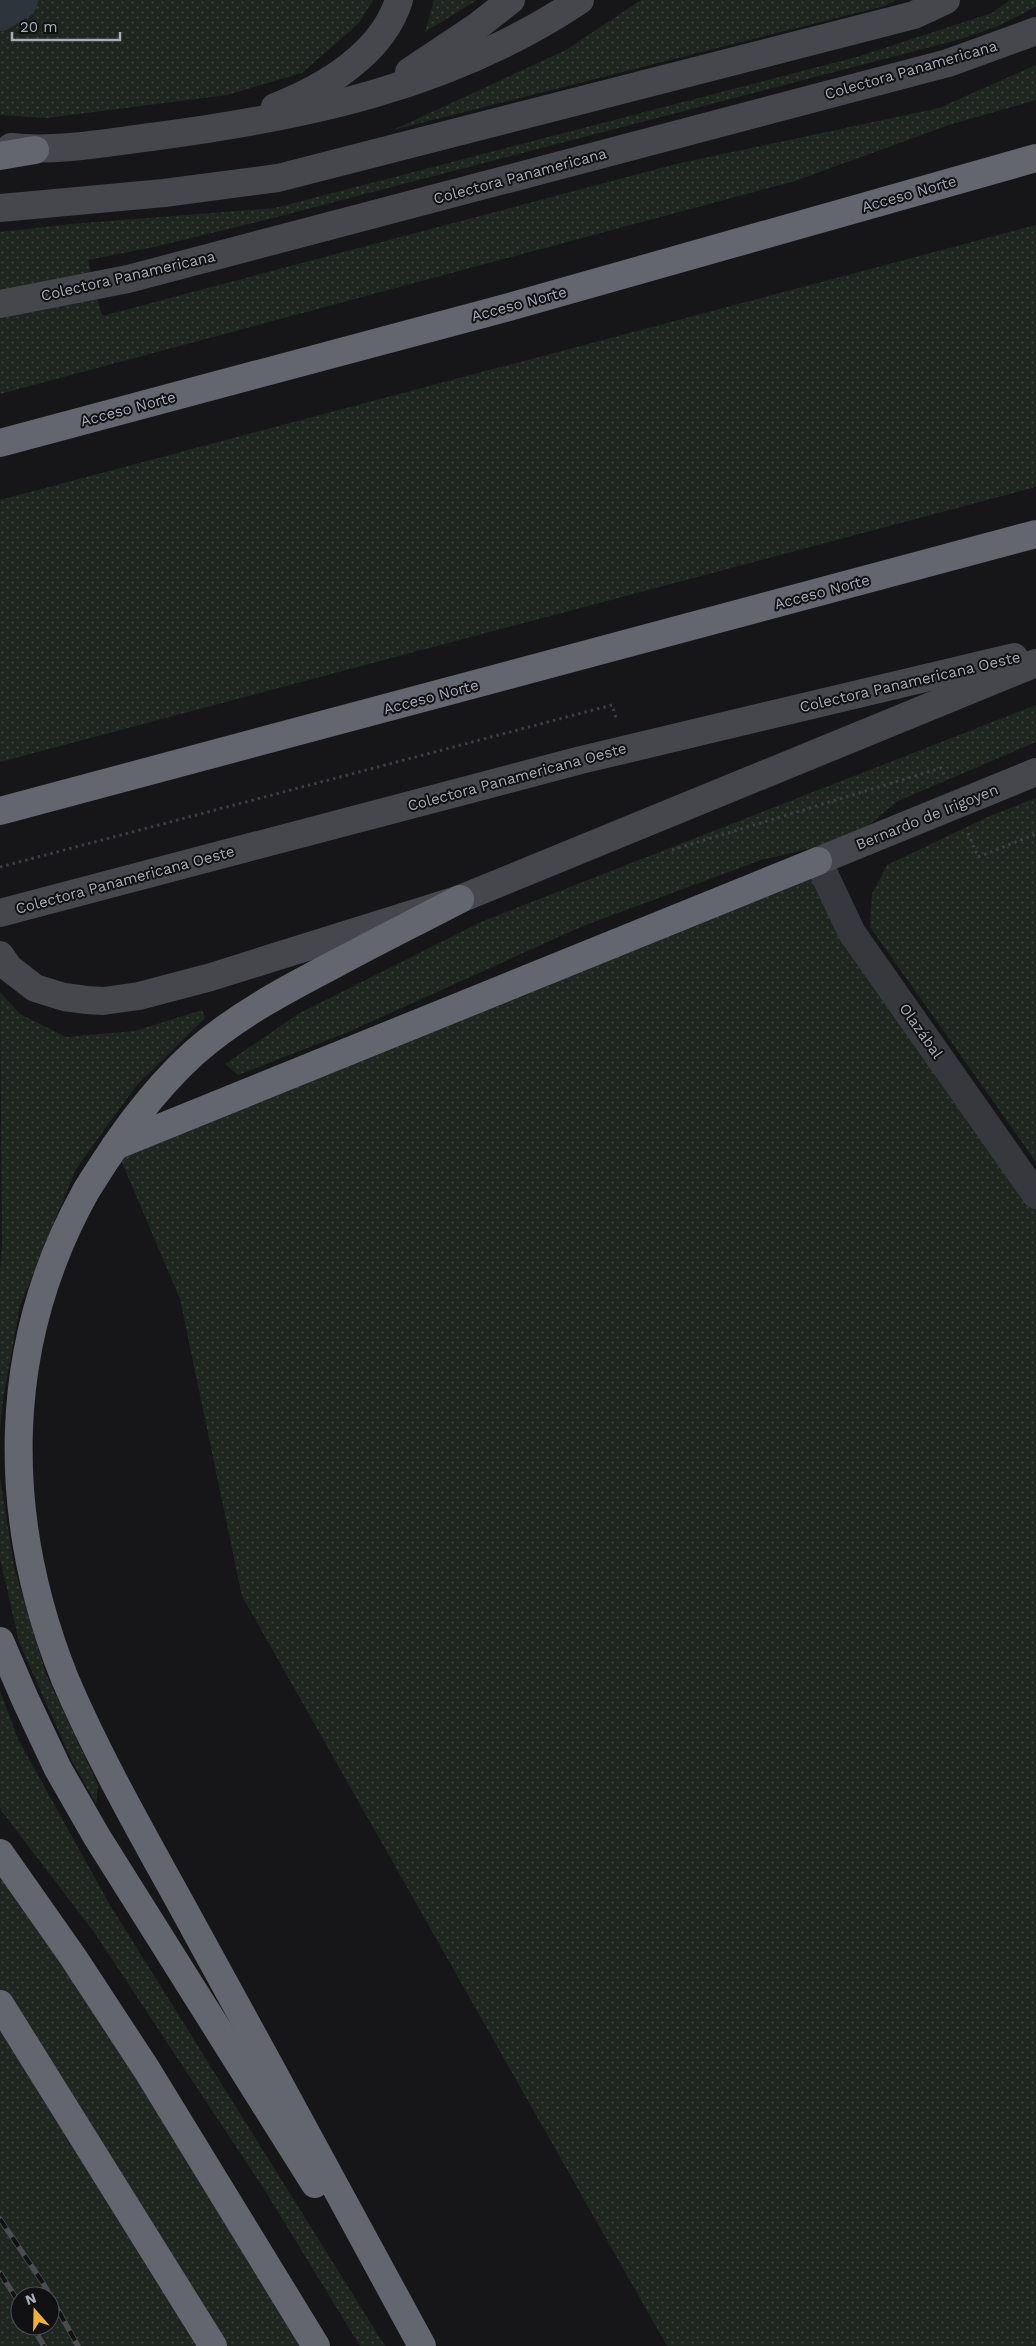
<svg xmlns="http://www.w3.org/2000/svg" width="1036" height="2346" font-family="'Work Sans',sans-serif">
  <defs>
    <pattern id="grass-dots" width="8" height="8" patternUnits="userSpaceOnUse" patternTransform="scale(1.25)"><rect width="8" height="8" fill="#1e261f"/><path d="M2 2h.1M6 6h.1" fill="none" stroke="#3c433d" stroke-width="1.8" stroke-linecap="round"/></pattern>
  </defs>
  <rect width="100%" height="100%" fill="#161618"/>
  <!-- grass -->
  <g fill="url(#grass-dots)" fill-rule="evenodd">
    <polygon points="0,0 373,0 359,23 302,73 227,95 47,118 0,115"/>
    <polygon points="434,0 477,0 425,32"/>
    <polygon points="641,0 897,0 884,6 393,130 566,50"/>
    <polygon points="1010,0 1036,0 1036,7 996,27 961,39 273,218 154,247 88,260 102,316 676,164 939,108 1036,65 1036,100 949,125 795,181 0,394 0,232 71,224 275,208 860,56 992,13"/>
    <polygon points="1036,225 1036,487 0,762 0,500"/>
    <polygon points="1036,705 1036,742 898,801 853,838 761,860 583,926 346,1033 238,1075 225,1064 298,1014 483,921"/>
    <polygon points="1036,798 1036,1162 870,927 872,894 887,865 990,816"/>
    <polygon points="818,861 1036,1195 1036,2346 667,2346 242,1596 180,1299 115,1146"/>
    <polygon points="0,992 20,1014 66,1037 135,1031 202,1010 205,1018 136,1086 76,1169 20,1306 3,1399 0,1431 0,1270 2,1242"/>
    <polygon points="0,1477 14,1567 46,1674 98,1785 96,1804 71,1759 19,1642 0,1558"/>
    <polygon points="0,1691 19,1741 110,1905 385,2346 360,2346 264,2189 94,1932 0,1809"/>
    <path d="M 0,1853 L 316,2346 L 0,2346 ZM 20,2296 L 50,2296 L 50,2326 L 20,2326 Z"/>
  </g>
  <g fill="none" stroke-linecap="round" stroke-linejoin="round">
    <!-- canal -->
    <polyline stroke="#2c353c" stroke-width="38" points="0,12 19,0"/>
    <!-- path -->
    <g stroke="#3d3f44" stroke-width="3" stroke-dasharray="2.5 4" stroke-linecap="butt">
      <polyline points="968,833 978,857 1036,834"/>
      <polyline points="672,850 941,768 944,775"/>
      <polyline points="0,867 612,705 616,718"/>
    </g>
    <!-- street -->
    <polyline stroke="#37383d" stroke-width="28" points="818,861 852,933 1036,1195"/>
    <!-- secondary -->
    <g stroke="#45474d" stroke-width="28">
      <polyline points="409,72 475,28 511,0"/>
      <path d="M 275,107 C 324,88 382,54 399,0"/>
      <path d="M 11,147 C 57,152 104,143 151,137 C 304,117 450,87 580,0"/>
      <polyline points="0,208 164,193 278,178 914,15 946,0"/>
      <polyline points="0,304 128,279 948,63 1036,31"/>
      <polyline points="818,861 1036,772"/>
      <polyline points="0,913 581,760 1014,657"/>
      <polyline points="0,955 9,968 35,988 64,997 87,1000 103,1001 139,996 211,977 460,899 1036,663"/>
    </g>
    <!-- highway -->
    <g stroke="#63666e" stroke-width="28">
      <polyline points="0,156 35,150"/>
      <polyline points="0,443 509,307 1036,158"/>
      <polyline points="0,811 1036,534"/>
      <polyline points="115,1146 818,861"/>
      <polyline points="0,1641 25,1699 58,1769 97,1837 315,2184"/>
      <polyline points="0,1853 73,1957 147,2070 316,2346"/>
      <polyline points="0,2004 213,2346"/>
      <path d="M 422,2346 C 348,2210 274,2073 199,1937 C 153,1852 103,1768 65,1679 C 0,1516 0,1345 86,1191 C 117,1141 150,1093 194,1053 C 236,1016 285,990 335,964 C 376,942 418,921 460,899"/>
    </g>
    <defs>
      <g id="rail">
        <polyline points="0,2219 43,2283 78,2346"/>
        <polyline points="0,2273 20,2304"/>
        <polyline points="32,2326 44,2346"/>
      </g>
    </defs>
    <!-- rail casing -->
    <use href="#rail" stroke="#4a4c52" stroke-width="5.5"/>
    <!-- rail -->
    <use href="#rail" stroke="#111113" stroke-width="4" stroke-dasharray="11" stroke-linecap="butt"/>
  </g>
  <g text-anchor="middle" stroke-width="4" stroke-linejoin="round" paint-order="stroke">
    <!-- street labels -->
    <g font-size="15" fill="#a8adb8" stroke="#111113">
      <text transform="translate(911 70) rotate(-16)" y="5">Colectora Panamericana</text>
      <text transform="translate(520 176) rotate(-15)" y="5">Colectora Panamericana</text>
      <text transform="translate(909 194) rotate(-16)" y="5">Acceso Norte</text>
      <text transform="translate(128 276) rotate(-13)" y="5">Colectora Panamericana</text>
      <text transform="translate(519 304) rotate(-15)" y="5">Acceso Norte</text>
      <text transform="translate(128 409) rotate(-15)" y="5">Acceso Norte</text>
      <text transform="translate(822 592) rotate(-15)" y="5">Acceso Norte</text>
      <text transform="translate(910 682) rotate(-13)" y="5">Colectora Panamericana Oeste</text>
      <text transform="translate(431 697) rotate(-15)" y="5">Acceso Norte</text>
      <text transform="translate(517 777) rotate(-15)" y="5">Colectora Panamericana Oeste</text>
      <text transform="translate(927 817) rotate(-22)" y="5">Bernardo de Irigoyen</text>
      <text transform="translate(125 880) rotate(-15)" y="5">Colectora Panamericana Oeste</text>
      <text transform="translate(921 1031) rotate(55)" y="5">Olazábal</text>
    </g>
  </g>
  <!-- north arrow -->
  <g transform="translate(35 2311) rotate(340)"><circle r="24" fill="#111113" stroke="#4d4f55"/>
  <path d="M0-4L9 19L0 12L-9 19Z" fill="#f2b134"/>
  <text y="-8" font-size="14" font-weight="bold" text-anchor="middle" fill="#a8adb8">N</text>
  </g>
  <!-- scale -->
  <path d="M12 32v8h108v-8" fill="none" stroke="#a8adb8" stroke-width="2.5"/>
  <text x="20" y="32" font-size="15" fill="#a8adb8" stroke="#111113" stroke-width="4" paint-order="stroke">20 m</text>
</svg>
